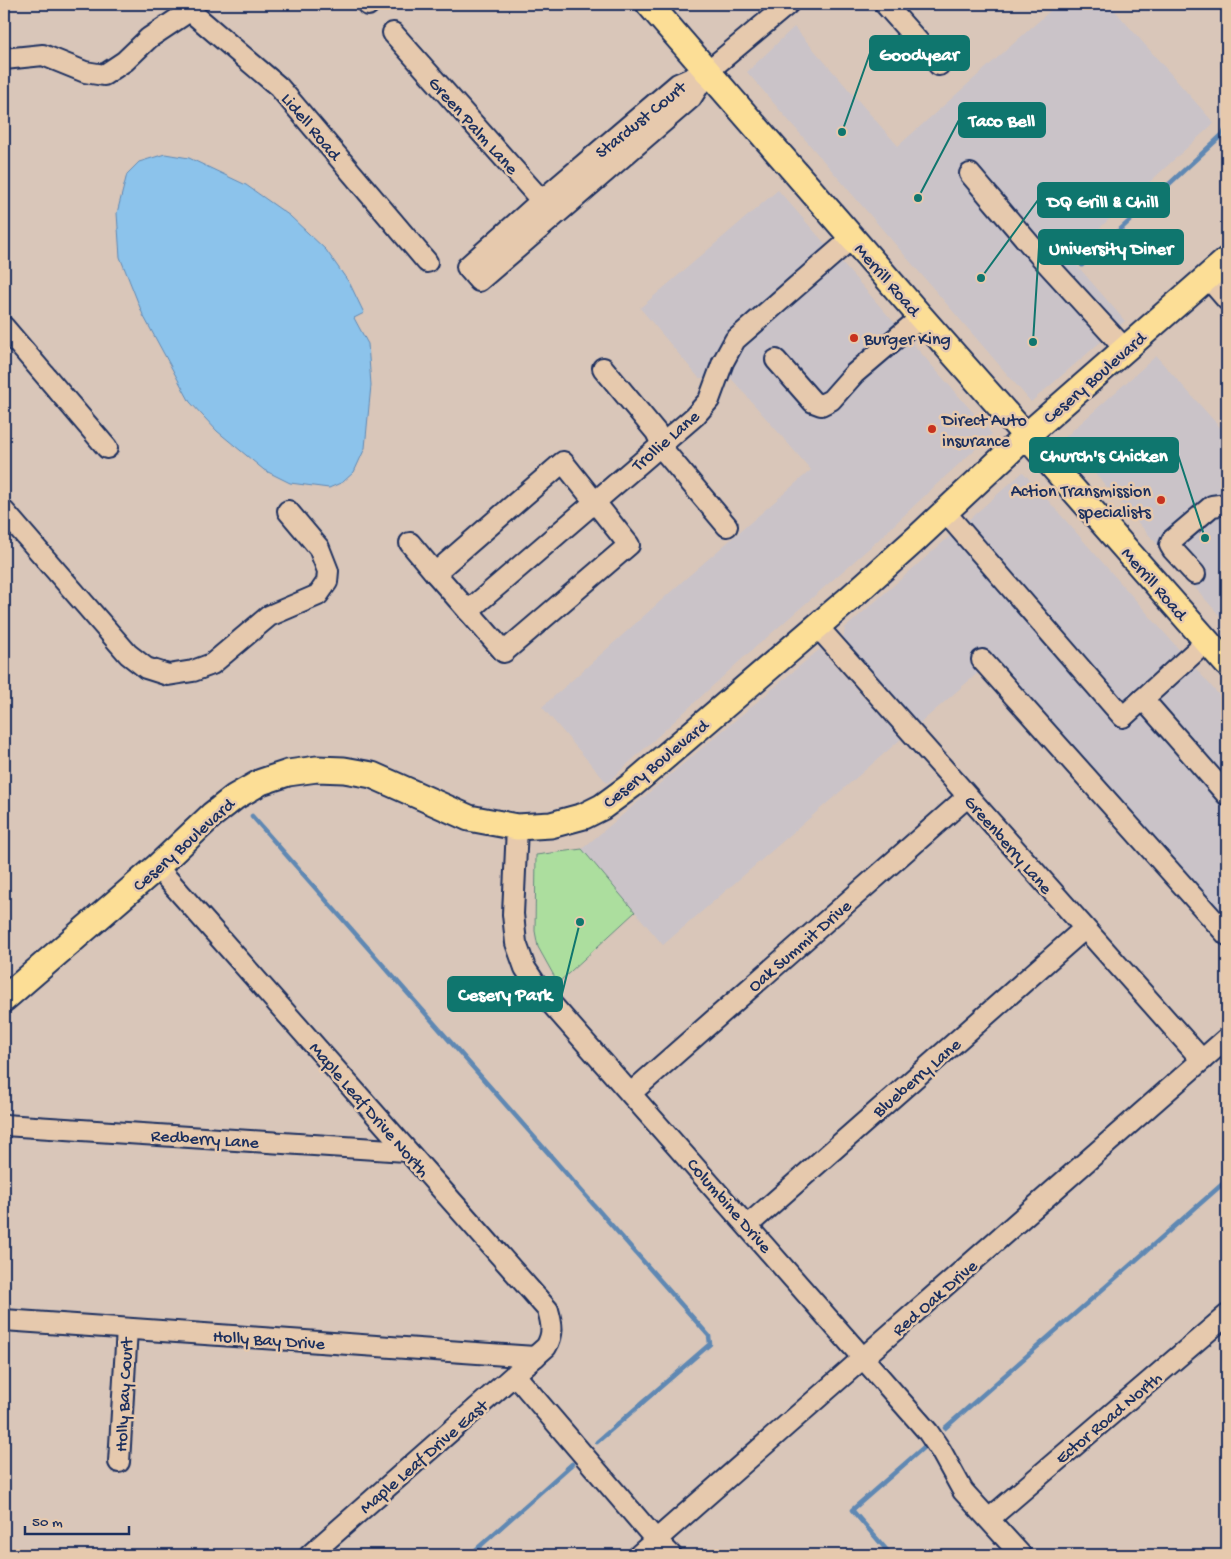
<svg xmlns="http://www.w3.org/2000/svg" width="1231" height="1559" font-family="'Gochi Hand',sans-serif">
  <rect width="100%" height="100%" fill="#d9c6b9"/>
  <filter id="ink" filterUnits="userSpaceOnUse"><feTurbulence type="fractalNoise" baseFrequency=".02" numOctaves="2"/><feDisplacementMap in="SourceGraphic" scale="10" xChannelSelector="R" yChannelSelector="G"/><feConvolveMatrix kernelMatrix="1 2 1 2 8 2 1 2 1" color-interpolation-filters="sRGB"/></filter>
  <g filter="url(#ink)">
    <!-- built -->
    <g fill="#cac3c8">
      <polygon points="1058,4 1109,4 1214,123 1069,256 1125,321 1031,402 747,72 794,27 898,146"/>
      <polygon points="778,190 992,434 937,484 875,543 743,658 607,783 542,707 684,580 811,470 730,377 699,378 640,308"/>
      <polygon points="1156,356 1227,435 1227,624 1064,438"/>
      <polygon points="1023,472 1227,704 1227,928 980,671 918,725 843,639 845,628"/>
      <polygon points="820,649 901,739 663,945 582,849"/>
    </g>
    <!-- green -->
    <polygon fill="#acde9e" stroke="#64867e" points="582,849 635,912 558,983 538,947 535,931 536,855"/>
    <!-- water -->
    <polygon fill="#8cc3eb" stroke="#5f88b3" points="165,154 189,158 246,185 290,216 326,250 350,284 364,313 354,318 368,344 371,385 365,448 354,472 343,482 329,488 290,483 264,470 217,431 190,402 143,315 120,257 117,213 127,174 139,162"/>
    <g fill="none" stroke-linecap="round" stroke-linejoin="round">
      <!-- stream -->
      <g stroke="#5f88b3" stroke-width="4.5">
        <polyline points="1082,265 1223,134 1227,127"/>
        <polyline points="252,816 709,1336 710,1344 597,1442"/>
        <polyline points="945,1428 1227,1180"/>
        <polyline points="470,1555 572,1464"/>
        <polyline points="891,1555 852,1510 924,1447"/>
      </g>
      <defs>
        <g id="minor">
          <polyline points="185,4 197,17 279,87 427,262"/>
          <polyline points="368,4 368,5"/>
          <polyline points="885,4 939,65"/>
          <polyline points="393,33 549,209"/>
          <polyline points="4,59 43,55 85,72 104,75 125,61 149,38 191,10"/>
          <polyline points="708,71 691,98 479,281 467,267 541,201 678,84 708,71 788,4"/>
          <polyline points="970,174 1039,255 1126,350"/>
          <polyline points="1208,278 1227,300"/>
          <polyline points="4,327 107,448"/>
          <polyline points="776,360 813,402 821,405 831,400 854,374 921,317"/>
          <polyline points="603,368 656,432 665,452 727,526"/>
          <polygon points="563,462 629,545 504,652 435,573"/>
          <polyline points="4,511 128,654 146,668 168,675 193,671 212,664 269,616 318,595 327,582 328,571 319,548 288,511"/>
          <polyline points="945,512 1123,717 1207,641"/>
          <polyline points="410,543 435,573"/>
          <polyline points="1195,574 1173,550 1170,545 1172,540 1212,506 1227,504"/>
          <polyline points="468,611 695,416 709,400 723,362 735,340 852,238"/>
          <polyline points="817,626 1202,1060"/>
          <polyline points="982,660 1227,935"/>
          <polyline points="1143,699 1227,795"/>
          <polyline points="517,827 513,914 516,943 525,968 541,992 928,1432 941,1451 963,1491 1021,1555"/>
          <path d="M 157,867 L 548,1310 C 552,1324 554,1334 546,1347 L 310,1555"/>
          <polyline points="631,1093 967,797"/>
          <polyline points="4,1125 406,1151"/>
          <polyline points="748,1225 1084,929"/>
          <polyline points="4,1320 535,1357"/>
          <polyline points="515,1375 656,1540 671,1555"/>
          <polyline points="119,1462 127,1329"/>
          <polyline points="989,1519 1227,1315"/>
          <polyline points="639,1555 1227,1038"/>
        </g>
        <g id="major">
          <polyline points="649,4 921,317 1227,664"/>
          <polyline points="4,999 157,867 212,815 235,797 261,782 288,773 317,769 344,770 372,775 469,818 517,827 551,825 584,816 602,807 632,785 849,599 916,539 1026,436 1227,260"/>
        </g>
      </defs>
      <!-- minor casing -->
      <use href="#minor" stroke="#1b2f5e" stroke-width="24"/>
      <!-- major casing -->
      <use href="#major" stroke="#1b2f5e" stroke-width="29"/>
      <!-- minor -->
      <use href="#minor" stroke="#e6c9ad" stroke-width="20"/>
      <!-- major -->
      <use href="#major" stroke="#fcde96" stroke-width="25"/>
    </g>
  </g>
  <!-- markers -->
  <g fill="#c8321e" stroke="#e6c9ad" stroke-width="2">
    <circle cx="854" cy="338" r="5"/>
    <circle cx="932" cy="429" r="5"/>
    <circle cx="1161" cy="500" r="5"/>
  </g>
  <g text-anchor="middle" stroke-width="5" stroke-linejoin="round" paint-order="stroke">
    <!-- street labels -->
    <g font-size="18" fill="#1b2f5e" stroke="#e6c9ad">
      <text transform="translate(640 119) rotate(-39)" y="6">Stardust Court</text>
      <text transform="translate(474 125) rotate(48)" y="6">Green Palm Lane</text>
      <text transform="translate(312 126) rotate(50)" y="6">Lidell Road</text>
      <text transform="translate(888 279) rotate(49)" y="6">Merrill Road</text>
      <text transform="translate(1094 377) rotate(-41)" y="6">Cesery Boulevard</text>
      <text transform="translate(665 440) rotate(-41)" y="6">Trollie Lane</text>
      <text transform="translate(1155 583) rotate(49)" y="6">Merrill Road</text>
      <text transform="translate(655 763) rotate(-39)" y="6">Cesery Boulevard</text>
      <text transform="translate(183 844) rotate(-42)" y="6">Cesery Boulevard</text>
      <text transform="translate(1009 844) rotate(49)" y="6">Greenberry Lane</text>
      <text transform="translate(799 945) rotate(-41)" y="6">Oak Summit Drive</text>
      <text transform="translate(916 1077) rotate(-41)" y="6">Blueberry Lane</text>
      <text transform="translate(370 1109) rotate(49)" y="6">Maple Leaf Drive North</text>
      <text transform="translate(205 1138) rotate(4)" y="6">Redberry Lane</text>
      <text transform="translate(730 1205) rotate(49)" y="6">Columbine Drive</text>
      <text transform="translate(934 1297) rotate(-41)" y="6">Red Oak Drive</text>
      <text transform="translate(269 1339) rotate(4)" y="6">Holly Bay Drive</text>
      <text transform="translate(123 1395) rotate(-87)" y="6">Holly Bay Court</text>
      <text transform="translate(1108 1417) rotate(-40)" y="6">Ector Road North</text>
      <text transform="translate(423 1456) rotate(-41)" y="6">Maple Leaf Drive East</text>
    </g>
    <!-- poi labels -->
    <g font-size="18" fill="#1b2f5e" stroke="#e6c9ad" text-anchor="start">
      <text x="864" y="344">Burger King</text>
      <text x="942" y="425">Direct Auto<tspan x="942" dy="21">insurance</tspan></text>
      <text x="1151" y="496" text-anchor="end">Action Transmission<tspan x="1151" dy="21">specialists</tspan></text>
    </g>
  </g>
  <!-- callouts -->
  <path fill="none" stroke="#0f766e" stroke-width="2" d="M842 132L870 53M918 198L959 120M981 278L1038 200M1033 342L1039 247M1205 538L1178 455M580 922L562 994"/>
  <g fill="#0f766e" stroke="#e6c9ad" stroke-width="2">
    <circle cx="842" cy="132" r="5"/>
    <circle cx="918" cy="198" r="5"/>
    <circle cx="981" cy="278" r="5"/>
    <circle cx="1033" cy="342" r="5"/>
    <circle cx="1205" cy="538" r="5"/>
    <circle cx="580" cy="922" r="5"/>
  </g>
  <g fill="#0f766e" stroke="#0f766e" stroke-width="2">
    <rect x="870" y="36" width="99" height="34" rx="5"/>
    <rect x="959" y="103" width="86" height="34" rx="5"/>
    <rect x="1038" y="183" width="131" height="34" rx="5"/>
    <rect x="1039" y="230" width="144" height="34" rx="5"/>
    <rect x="1030" y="438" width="148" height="34" rx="5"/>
    <rect x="448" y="977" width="114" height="34" rx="5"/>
  </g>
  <g font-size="19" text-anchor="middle" font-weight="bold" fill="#fff">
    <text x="919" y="60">Goodyear</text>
    <text x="1002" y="126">Taco Bell</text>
    <text x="1103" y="207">DQ Grill &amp; Chill</text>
    <text x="1111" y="254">University Diner</text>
    <text x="1104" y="461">Church's Chicken</text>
    <text x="505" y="1000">Cesery Park</text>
  </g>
  <!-- margin -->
  <rect width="1231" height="1559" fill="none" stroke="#e6c9ad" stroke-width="20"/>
  <rect x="10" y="10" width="1211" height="1539" fill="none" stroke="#1b2f5e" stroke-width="2" filter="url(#ink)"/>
  <!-- scale -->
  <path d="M25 1526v8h104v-8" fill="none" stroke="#1b2f5e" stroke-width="2.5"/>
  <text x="32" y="1526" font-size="15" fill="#1b2f5e" stroke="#e6c9ad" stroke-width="4" paint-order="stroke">50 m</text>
</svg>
